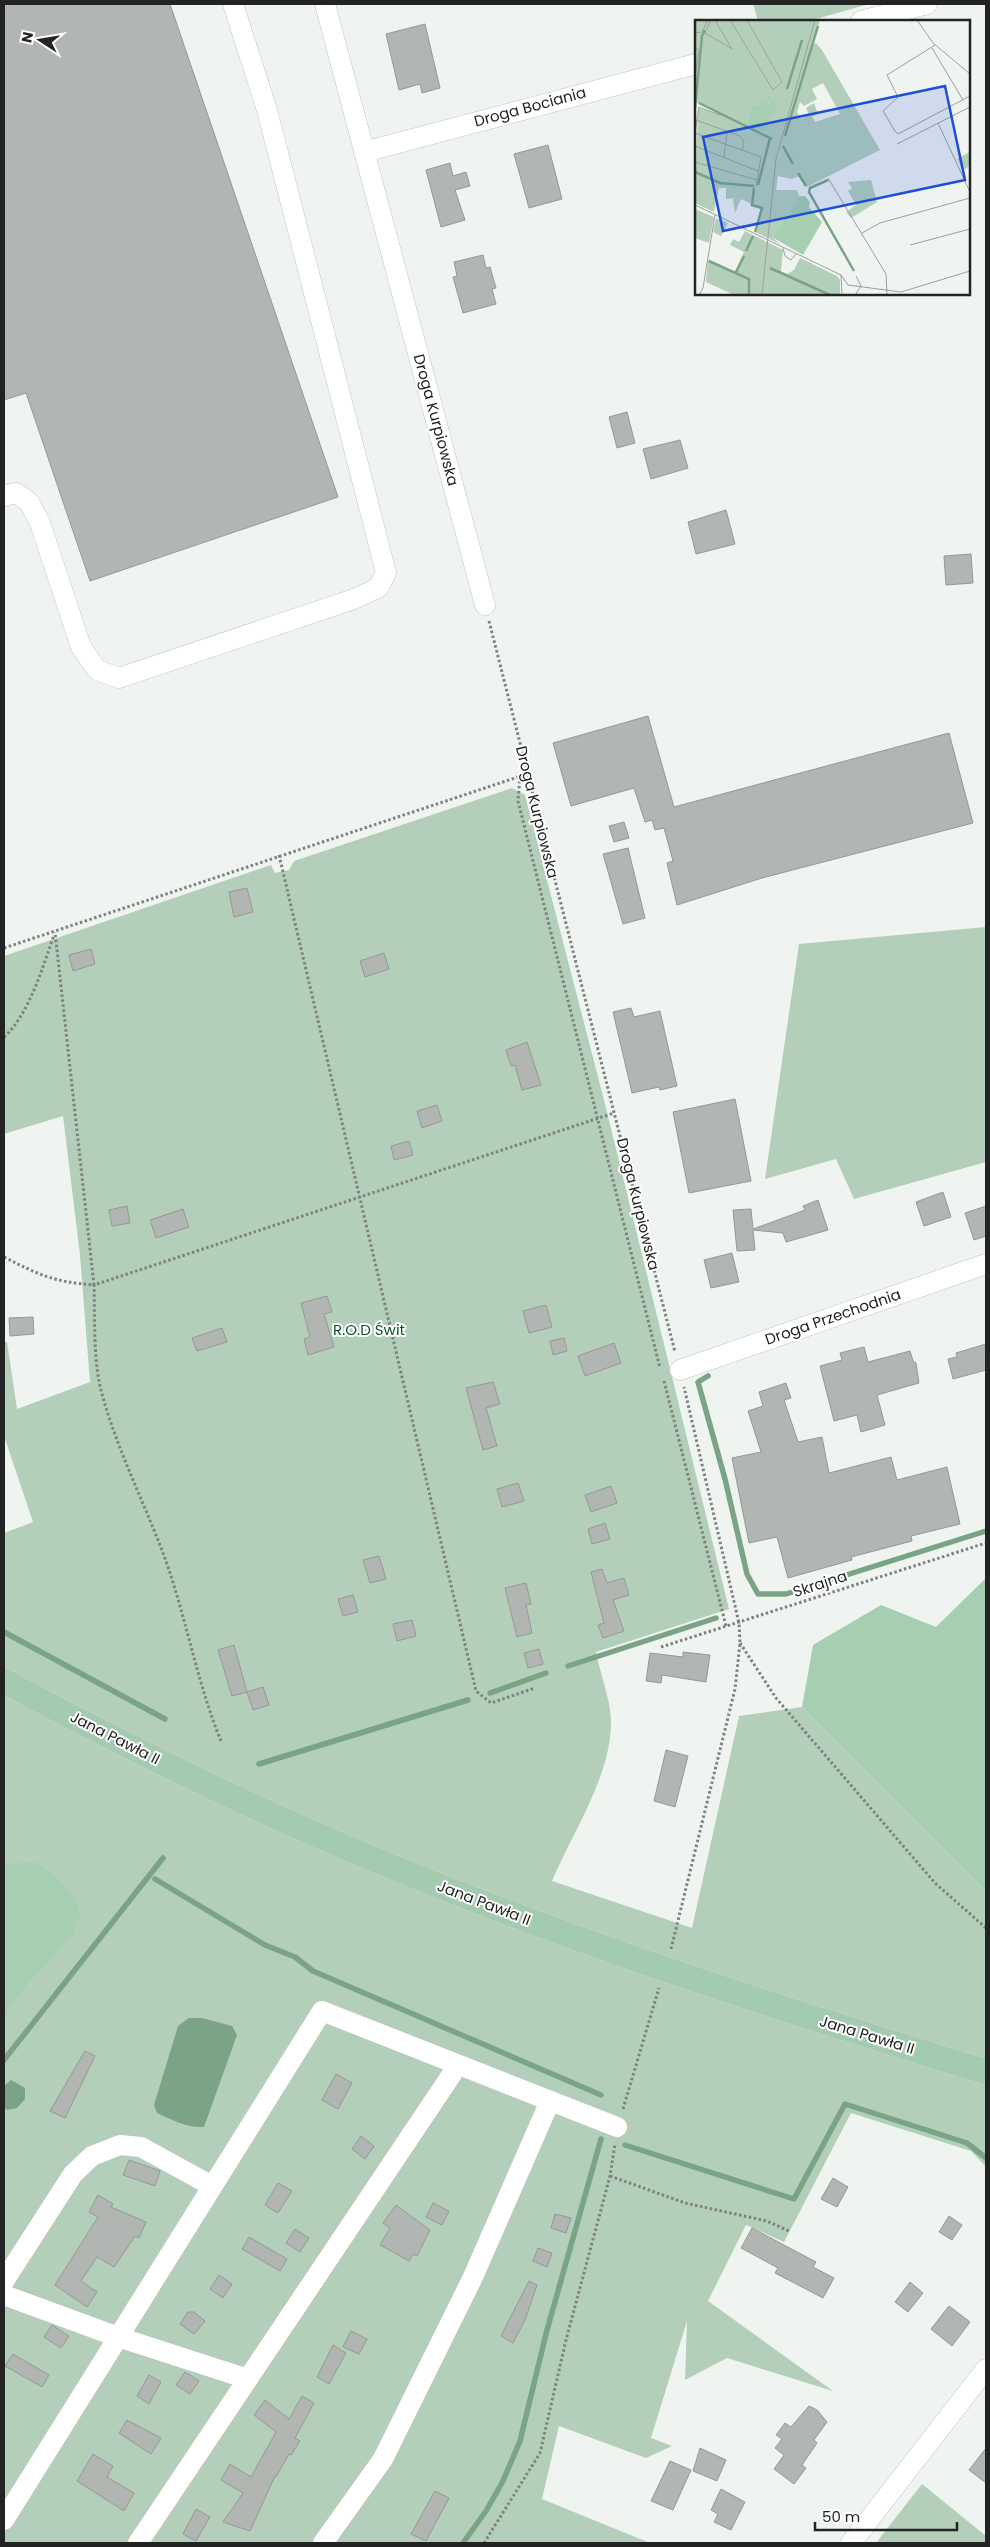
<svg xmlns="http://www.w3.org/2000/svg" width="990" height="2547" font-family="Poppins,sans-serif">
  <rect width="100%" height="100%" fill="#eff4f0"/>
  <!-- green -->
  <g fill="#b3cfba">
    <polygon points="753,4 869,4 809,21 758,21"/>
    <path d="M 512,788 L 525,795 L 605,1104 L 729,1609 L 596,1652 C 600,1673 610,1698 611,1720 C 612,1775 573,1831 552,1881 L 692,1928 L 739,1716 L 802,1707 L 986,1891 L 986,2167 L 971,2151 L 851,2113 L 784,2242 L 746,2225 L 708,2301 L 833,2391 L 727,2358 L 685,2380 L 687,2321 L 651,2438 L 672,2446 L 646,2458 L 559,2426 L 542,2499 L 650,2543 L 4,2543 L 4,1533 L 33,1522 L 4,1436 L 4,1342 L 7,1342 L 17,1409 L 90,1382 L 80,1255 L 63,1116 L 4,1134 L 4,956 L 271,865 L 275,873 L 289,870 L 294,861 Z"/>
    <polygon points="986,927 986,1162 854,1199 836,1159 765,1179 799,944"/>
    <polygon points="922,2484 986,2536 986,2543 876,2543"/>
  </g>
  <!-- forest -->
  <g fill="#a5cfb0">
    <polygon points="986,1578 986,1891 802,1707 813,1645 881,1605 936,1627"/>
    <polygon points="34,1862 48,1870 61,1882 75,1899 80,1915 73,1934 18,1995 4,2018 4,1864"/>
  </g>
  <!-- water -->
  <g fill="#7ba385">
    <path d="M 189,2018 L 202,2018 L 232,2026 L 237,2035 L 204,2127 C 186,2128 173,2120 157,2113 L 154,2105 L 178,2026 Z"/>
    <polygon points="11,2080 25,2088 25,2099 17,2108 7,2110 4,2107 4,2086"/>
  </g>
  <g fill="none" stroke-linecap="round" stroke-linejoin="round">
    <!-- stream -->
    <g stroke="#7ba385" stroke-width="5.5">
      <polyline points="708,1376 698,1382 725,1479 747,1574 758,1594 786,1594 986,1531"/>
      <polyline points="4,1632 165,1719"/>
      <polyline points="568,1666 716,1618"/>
      <polyline points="490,1693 546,1673"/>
      <polyline points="259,1764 468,1700"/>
      <polyline points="155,1879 265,1945 295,1957 313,1971 601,2095"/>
      <polyline points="4,2060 163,1858"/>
      <polyline points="625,2145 794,2199 845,2104 967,2143 986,2158"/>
      <polyline points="463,2543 486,2511 503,2481 520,2441 547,2330 601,2139"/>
    </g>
  </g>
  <!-- building -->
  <g fill="#b1b6b2" stroke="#949995">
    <polygon points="4,4 170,4 338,497 90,581 26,393 4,400"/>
    <polygon points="425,24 440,88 422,93 420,84 399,90 386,34"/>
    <polygon points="548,145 562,199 529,208 514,154"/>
    <polygon points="450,163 453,176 466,172 470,186 455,190 465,220 441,227 426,170"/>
    <polygon points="483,255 486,268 490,267 496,288 492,289 496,304 463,313 453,277 457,276 454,262"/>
    <polygon points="627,412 635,443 617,448 609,417"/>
    <polygon points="680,440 688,468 651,479 643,449"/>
    <polygon points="726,510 735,544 696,554 688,522"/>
    <polygon points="971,554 973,583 946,585 944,556"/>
    <polygon points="648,716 674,807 949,733 973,823 762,878 677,905 667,863 673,861 664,828 655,830 652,820 645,822 634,788 571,806 553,743"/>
    <polygon points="624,822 629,838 614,842 609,826"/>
    <polygon points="628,848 645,918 623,924 603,854"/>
    <polygon points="247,888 253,912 234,917 229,892"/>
    <polygon points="91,949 95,964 73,971 69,955"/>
    <polygon points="384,953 389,969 365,977 360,961"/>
    <polygon points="631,1008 634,1017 660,1011 677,1086 660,1090 659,1087 632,1093 613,1012"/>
    <polygon points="527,1042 541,1085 522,1090 515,1065 511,1066 506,1050"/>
    <polygon points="735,1099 751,1181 689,1193 673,1112"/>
    <polygon points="437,1105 442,1121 422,1128 417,1111"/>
    <polygon points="409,1141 413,1155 394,1160 391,1146"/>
    <polygon points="943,1192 951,1217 924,1226 916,1202"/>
    <polygon points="818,1200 828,1230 786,1242 783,1233 753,1230 755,1250 737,1251 733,1210 751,1209 753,1229 805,1210 803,1206"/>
    <polygon points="127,1206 130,1223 112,1226 109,1210"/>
    <polygon points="986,1206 986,1236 974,1240 965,1213"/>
    <polygon points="183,1209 189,1227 156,1238 150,1220"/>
    <polygon points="732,1253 739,1282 711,1288 704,1260"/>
    <polygon points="327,1296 332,1312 324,1314 334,1347 308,1355 304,1339 310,1337 301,1303"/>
    <polygon points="546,1305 552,1327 529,1333 523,1311"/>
    <polygon points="33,1317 34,1334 10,1336 9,1318"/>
    <polygon points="222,1328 227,1342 197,1351 192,1338"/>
    <polygon points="564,1338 567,1351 553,1355 550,1341"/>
    <polygon points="614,1343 621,1363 585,1376 578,1356"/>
    <polygon points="986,1344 986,1370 953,1379 948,1359 957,1357 956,1353"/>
    <polygon points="864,1347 868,1362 910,1351 913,1361 916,1363 919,1383 877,1395 885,1425 861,1432 857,1415 834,1421 820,1366 842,1360 840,1353"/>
    <polygon points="493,1382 500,1404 486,1408 497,1446 483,1450 466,1388"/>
    <polygon points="786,1383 791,1398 784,1400 798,1442 822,1437 829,1473 891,1457 897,1480 947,1467 960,1524 911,1536 912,1541 851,1557 852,1560 788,1578 777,1537 749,1543 732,1458 761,1452 748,1411 763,1406 759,1392"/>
    <polygon points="518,1483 524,1501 502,1507 497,1489"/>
    <polygon points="611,1486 617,1503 591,1512 585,1495"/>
    <polygon points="605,1523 610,1539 592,1544 588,1529"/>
    <polygon points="379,1556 386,1579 370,1583 363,1560"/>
    <polygon points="602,1569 607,1583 624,1578 629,1595 613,1600 624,1631 603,1638 598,1625 604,1623 591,1572"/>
    <polygon points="526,1583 531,1604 526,1605 532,1633 517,1637 505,1588"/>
    <polygon points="353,1595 358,1612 343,1616 338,1599"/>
    <polygon points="412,1620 416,1636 397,1641 393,1624"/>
    <polygon points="234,1645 247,1692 232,1696 218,1650"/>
    <polygon points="539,1649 543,1664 528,1668 524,1653"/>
    <polygon points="683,1652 710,1655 706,1682 662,1675 661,1683 646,1681 650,1653 683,1657"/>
    <polygon points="263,1687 269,1705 253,1710 247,1692"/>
    <polygon points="666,1750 688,1756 675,1807 654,1801"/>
    <polygon points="85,2051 95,2056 65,2118 50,2111"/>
    <polygon points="336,2074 352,2083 338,2109 322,2100"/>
    <polygon points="361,2136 374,2146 365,2159 352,2149"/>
    <polygon points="129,2160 160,2171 155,2186 123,2175"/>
    <polygon points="833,2178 848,2187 837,2207 821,2199"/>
    <polygon points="278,2183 292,2191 278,2213 265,2205"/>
    <polygon points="98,2195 113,2204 111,2207 146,2222 139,2238 135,2236 114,2267 97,2257 81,2281 97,2292 87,2307 55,2285 98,2217 89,2212"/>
    <polygon points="433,2203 449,2211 442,2225 426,2217"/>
    <polygon points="396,2205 430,2230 417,2256 413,2254 409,2261 380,2245 390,2228 383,2223"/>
    <polygon points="555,2214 571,2218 566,2233 551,2228"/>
    <polygon points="949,2216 962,2225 952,2240 939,2232"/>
    <polygon points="752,2228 816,2262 813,2267 834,2278 823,2298 775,2273 778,2268 741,2248"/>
    <polygon points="295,2229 309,2238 300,2252 286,2243"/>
    <polygon points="249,2237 287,2259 280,2271 242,2249"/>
    <polygon points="538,2248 552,2253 547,2267 533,2261"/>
    <polygon points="219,2275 232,2284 223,2298 210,2289"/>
    <polygon points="529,2281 537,2285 525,2320 513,2343 501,2336"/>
    <polygon points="910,2282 923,2293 908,2312 895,2302"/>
    <polygon points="949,2306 970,2322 952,2346 931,2329"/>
    <polygon points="188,2312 194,2312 205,2321 194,2334 180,2324"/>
    <polygon points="52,2325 69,2336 61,2348 44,2337"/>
    <polygon points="351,2331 367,2339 359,2354 343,2347"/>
    <polygon points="333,2345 346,2353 329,2384 317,2377"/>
    <polygon points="13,2354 49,2375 42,2387 5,2366"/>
    <polygon points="185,2372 199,2381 190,2394 176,2385"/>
    <polygon points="149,2375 161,2382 149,2404 137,2396"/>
    <polygon points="302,2396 314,2403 295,2438 300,2441 291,2455 289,2454 276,2477 275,2476 250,2531 223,2522 243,2493 221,2480 230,2464 251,2477 276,2432 254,2415 265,2400 289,2419"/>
    <polygon points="809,2406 817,2410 827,2422 814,2440 817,2443 802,2465 806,2468 794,2484 774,2469 784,2455 775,2448 782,2439 776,2435 785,2423 791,2427"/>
    <polygon points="127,2420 161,2438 151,2454 119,2433"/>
    <polygon points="700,2448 726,2460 717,2481 693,2471"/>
    <polygon points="986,2448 986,2483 969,2470"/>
    <polygon points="93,2454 113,2466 107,2477 134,2493 124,2511 77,2481"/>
    <polygon points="670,2461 691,2470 673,2510 651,2501"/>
    <polygon points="721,2489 745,2502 731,2530 714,2522 718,2514 711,2510"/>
    <polygon points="435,2491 449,2498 426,2541 411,2534"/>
    <polygon points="196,2509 210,2517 196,2541 183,2534"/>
  </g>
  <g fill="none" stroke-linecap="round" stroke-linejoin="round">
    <defs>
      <g id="minor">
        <polyline points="325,4 485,605"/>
        <polyline points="861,21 927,4"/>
        <polyline points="364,152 696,64"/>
        <polyline points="4,496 16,493 29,502 40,523 81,647 97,670 119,678 354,599 378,588 386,573 267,110 233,4"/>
        <polyline points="680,1370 986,1264"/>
        <polyline points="4,2281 73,2174 92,2156 120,2145 141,2147 212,2186"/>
        <polyline points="4,2295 118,2337 248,2379"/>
        <polyline points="4,2520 322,2011 617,2127"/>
        <polyline points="138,2543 458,2065"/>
        <polyline points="323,2543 383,2459 473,2277 550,2101"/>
        <polyline points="851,2543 986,2369"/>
      </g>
      <path id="major" d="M 4,1681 C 125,1746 250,1808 378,1861 C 576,1944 781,2009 986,2072"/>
    </defs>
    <!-- minor casing -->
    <use href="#minor" stroke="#c1c6c2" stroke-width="21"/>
    <!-- major casing -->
    <use href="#major" stroke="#cecfce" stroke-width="26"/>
    <!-- path -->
    <g stroke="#7e817f" stroke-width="3" stroke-dasharray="2.5 2.5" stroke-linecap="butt">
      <polyline points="489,621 675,1352"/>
      <polyline points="520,776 518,801 660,1368"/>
      <polyline points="279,855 476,1691 491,1703 535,1688"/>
      <polyline points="4,948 527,774"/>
      <path d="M 4,1037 C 29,1015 43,966 54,935"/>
      <path d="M 4,1257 C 39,1275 54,1282 94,1285 L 55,932"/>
      <polyline points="664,1381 726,1626"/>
      <polyline points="740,1643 776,1698 935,1883 986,1928"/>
      <polyline points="661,1647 986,1543"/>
      <path d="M 221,1741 C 196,1680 186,1615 163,1553 C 143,1500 117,1449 102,1394 C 93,1363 95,1318 94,1285 L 614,1113"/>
      <polyline points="671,1949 735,1689 740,1643 739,1623 684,1387"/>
      <polyline points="623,2109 659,1988"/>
      <polyline points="610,2176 685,2203 767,2221 789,2231"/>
      <polyline points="484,2543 540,2453 566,2340 610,2176 615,2144"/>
    </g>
    <!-- minor -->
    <use href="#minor" stroke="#fff" stroke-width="20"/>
    <!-- major -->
    <use href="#major" stroke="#a2cbaf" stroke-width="25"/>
  </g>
  <g text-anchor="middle" stroke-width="4" stroke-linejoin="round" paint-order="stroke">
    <!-- street labels -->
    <g font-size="15" fill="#222322" stroke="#fff">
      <text transform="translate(530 107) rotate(-15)" y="5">Droga Bociania</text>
      <text transform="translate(436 420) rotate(75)" y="5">Droga Kurpiowska</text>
      <text transform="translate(537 812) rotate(76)" y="5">Droga Kurpiowska</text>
      <text transform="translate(638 1204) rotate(76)" y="5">Droga Kurpiowska</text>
      <text transform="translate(833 1317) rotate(-19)" y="5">Droga Przechodnia</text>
      <text transform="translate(820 1584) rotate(-18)" y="5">Skrajna</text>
      <text transform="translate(115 1738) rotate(27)" y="5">Jana Pawła II</text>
      <text transform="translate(484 1903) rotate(21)" y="5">Jana Pawła II</text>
      <text transform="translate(867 2035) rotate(17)" y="5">Jana Pawła II</text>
    </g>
    <!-- park labels -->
    <g font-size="15" fill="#0e512b" stroke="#fff">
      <text x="369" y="1335">R.O.D Świt</text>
    </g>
  </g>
  <!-- overview -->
  <g transform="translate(695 20)">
    <rect width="275" height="275" fill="#eff4f0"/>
    <path d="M 0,0 L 125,0 L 118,24 L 121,23 L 127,30 L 185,130 L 112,167 L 105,156 L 97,159 L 83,156 L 81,170 L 102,170 L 104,176 L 77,217 L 85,224 L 60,212 L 66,189 L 46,179 L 40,193 L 38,179 L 41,178 L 31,179 L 31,168 L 24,168 L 19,192 L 0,183 L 3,88 L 31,96 L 0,82 ZM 128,63 L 145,94 L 120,102 L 117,96 L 123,94 L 119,83 L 111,88 L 114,95 L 106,99 L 102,92 L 105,82 L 109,86 L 122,79 L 117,69 ZM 275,132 L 275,146 L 268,150 L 262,139 ZM 176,160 L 182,182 L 156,198 L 151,192 L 161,185 L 153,171 L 157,168 L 153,162 ZM 0,189 L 19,197 L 14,223 L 0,218 ZM 21,198 L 33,203 L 26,216 L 18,212 ZM 50,211 L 88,230 L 86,252 L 92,254 L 99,250 L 105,238 L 142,256 L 145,260 L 145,275 L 39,275 L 11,262 L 13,240 L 40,252 L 49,232 L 35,225 L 38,219 L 44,222 Z" fill="#b3cfba" fill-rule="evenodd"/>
    <path d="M 74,76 L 81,84 L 79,94 L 73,98 L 73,108 L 68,112 L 54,105 L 53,100 L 58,85 L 66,86 L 68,80 L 77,86 L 75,80 L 71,80 ZM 104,176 L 110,176 L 115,182 L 114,187 L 127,202 L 108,235 L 77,217 Z" fill="#a5cfb0"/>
    <path fill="none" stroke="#7ba385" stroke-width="2.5" d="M 92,69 L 107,20M 4,83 L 77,119M 0,88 L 7,16 L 10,10M 90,116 L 123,6M 88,126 L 98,144M 0,152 L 25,163 L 59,166M 103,153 L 111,166M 133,160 L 115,168 L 114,172 L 159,251M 63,165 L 75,118M 59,168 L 57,185 L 67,188 L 60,212M 51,231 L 58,216M 14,241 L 54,259 L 54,275M 75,248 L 135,275M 41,252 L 49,236"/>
    <path fill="none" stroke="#9da09e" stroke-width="1" d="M 16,0 L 10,13 L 37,29 L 20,0M 35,0 L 78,70 L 87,62 L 52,0M 222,0 L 238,23 L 275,54M 0,13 L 7,12 L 13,0M 240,25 L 192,55 L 203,77 L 188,91 L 200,111 L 203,114 L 275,76M 0,28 L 4,30 L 0,57M 237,28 L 268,80M 1,100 L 45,116 L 49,122 L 47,130M 243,103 L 275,172M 0,113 L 4,87 L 25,95M 0,117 L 0,113 L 66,137 L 61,167M 202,124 L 275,87M 0,126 L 63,151M 29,137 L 32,112M 0,142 L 62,160M 133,158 L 191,254 L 192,275M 0,185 L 146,255 L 153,265M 167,213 L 185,203 L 275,178M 215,225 L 275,209M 88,228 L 90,236 L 96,240 L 101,234M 146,255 L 147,275M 153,265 L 206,272 L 275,251M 4,275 L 8,268 L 20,195M 67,275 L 81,139 L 120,0M 160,275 L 166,266 L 161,256"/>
    <path fill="#1d4ed8" fill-opacity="0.15" stroke="#1d4ed8" stroke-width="2.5" d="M 250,66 L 270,160 L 28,211 L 8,117 Z"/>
    <rect width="275" height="275" fill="none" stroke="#222322" stroke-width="2.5"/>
  </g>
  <!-- border -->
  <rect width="990" height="2547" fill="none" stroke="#222322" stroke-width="10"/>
  <!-- north arrow -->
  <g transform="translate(40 40) rotate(282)" stroke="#ffffff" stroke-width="4" paint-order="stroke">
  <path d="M0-4L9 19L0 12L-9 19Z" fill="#222322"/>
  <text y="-8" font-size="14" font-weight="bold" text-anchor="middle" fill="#222322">N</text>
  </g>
  <!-- scale -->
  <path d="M815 2522v8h142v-8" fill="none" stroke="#222322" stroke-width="2.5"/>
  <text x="822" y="2522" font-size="15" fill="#222322" stroke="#ffffff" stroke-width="4" paint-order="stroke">50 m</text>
</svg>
